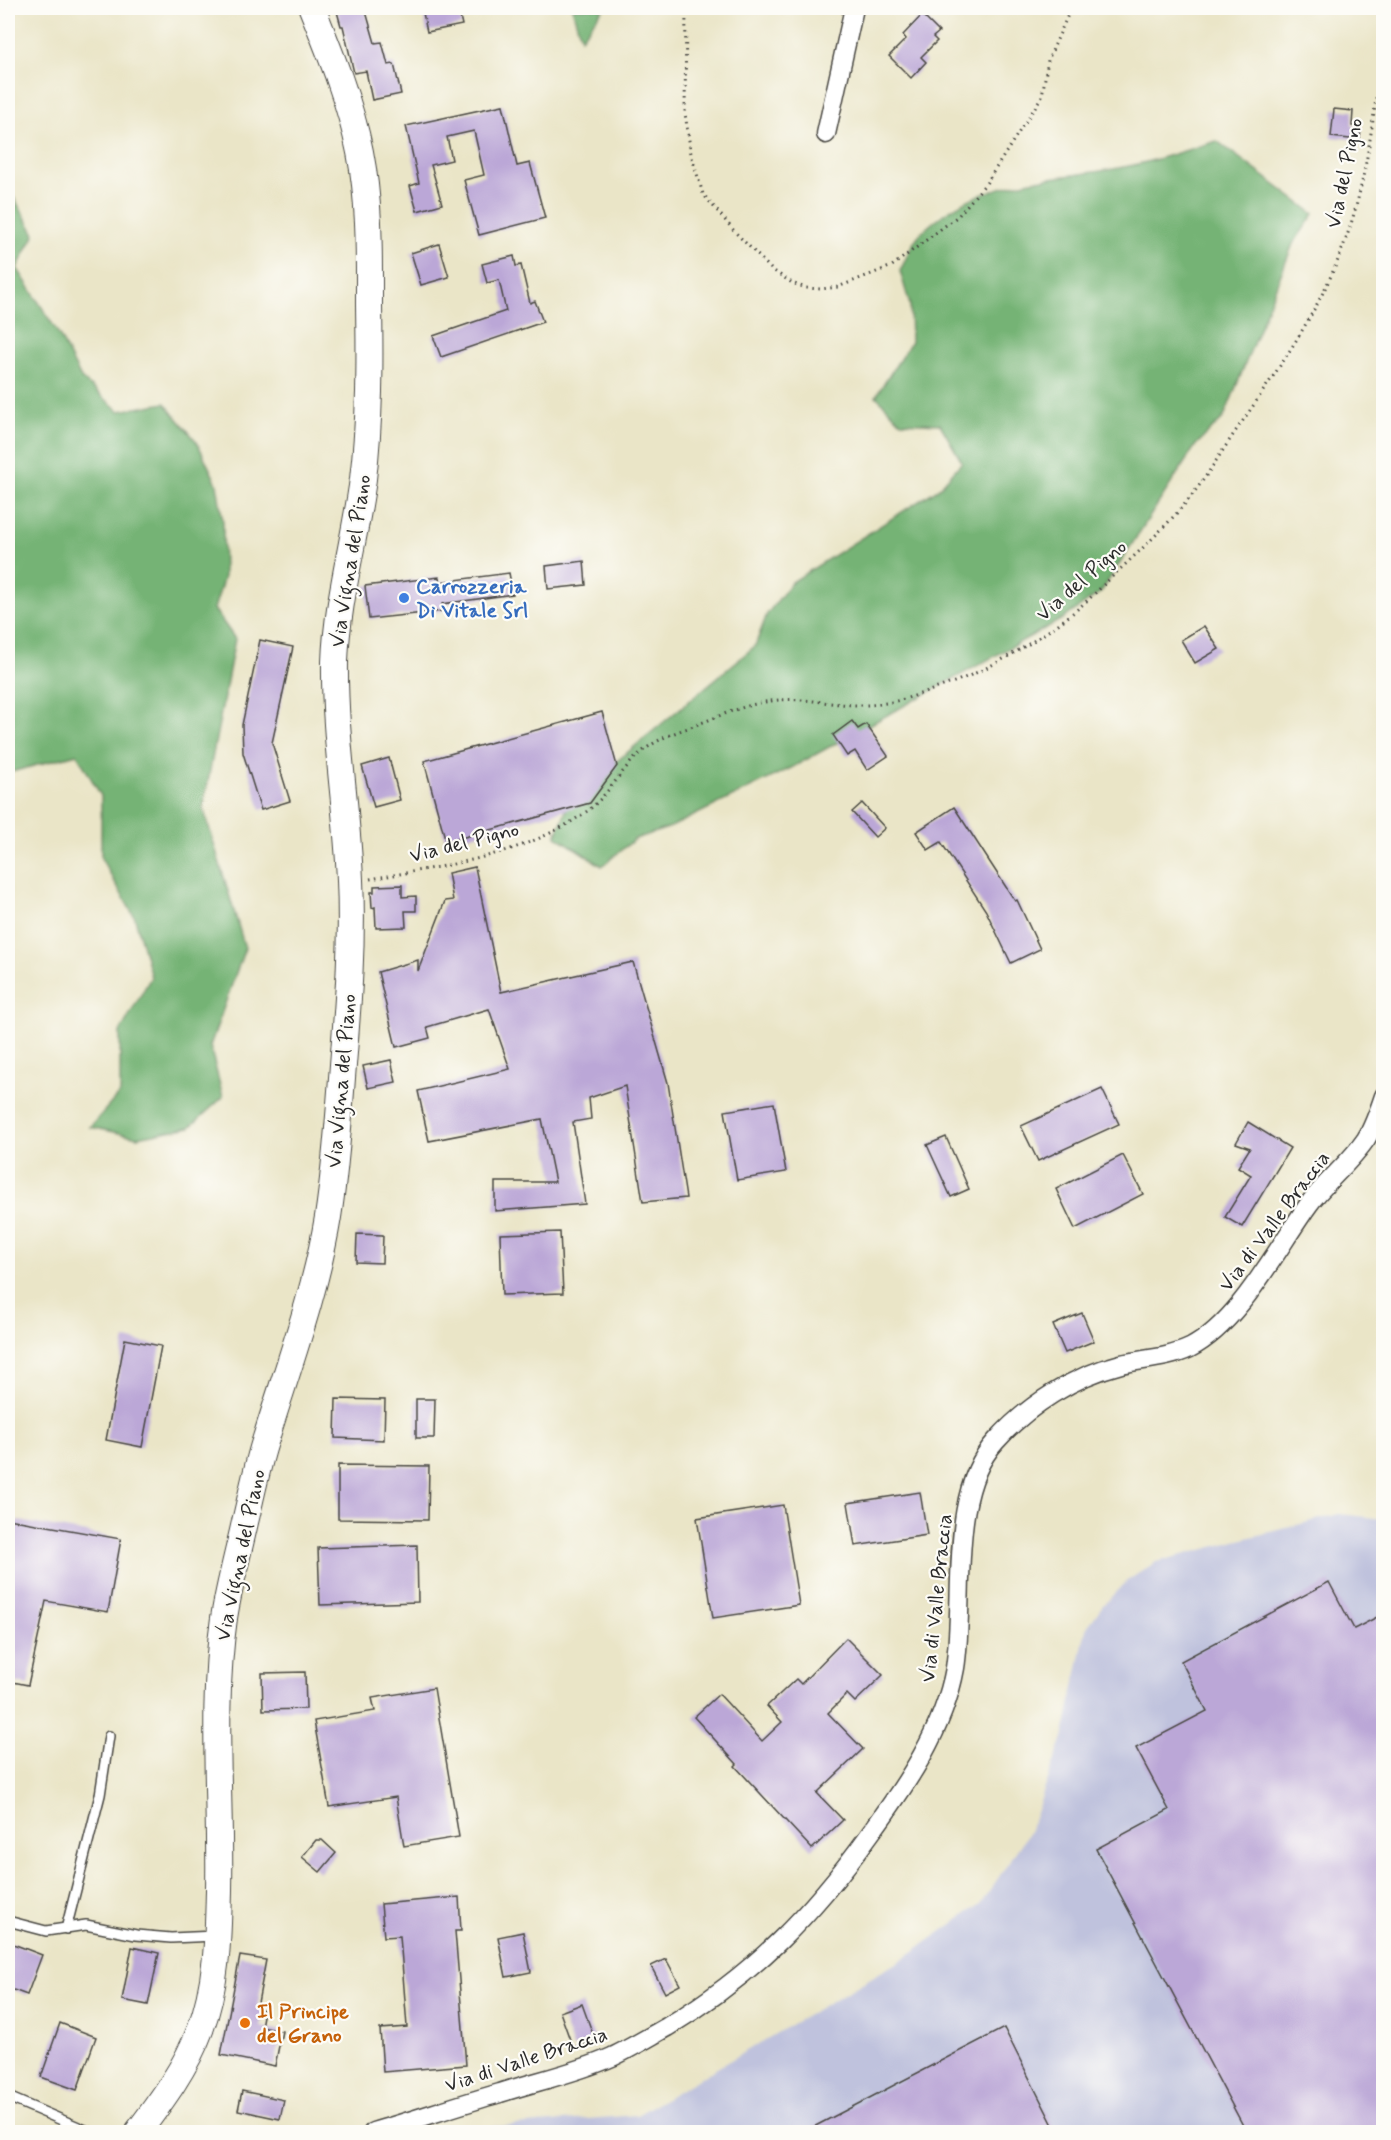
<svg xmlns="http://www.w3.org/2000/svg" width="1391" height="2140" font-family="Mynerve,sans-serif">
  <rect width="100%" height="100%" fill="#fdfcf7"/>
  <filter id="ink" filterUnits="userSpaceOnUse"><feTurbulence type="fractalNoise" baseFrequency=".0167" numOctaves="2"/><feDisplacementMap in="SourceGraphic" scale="12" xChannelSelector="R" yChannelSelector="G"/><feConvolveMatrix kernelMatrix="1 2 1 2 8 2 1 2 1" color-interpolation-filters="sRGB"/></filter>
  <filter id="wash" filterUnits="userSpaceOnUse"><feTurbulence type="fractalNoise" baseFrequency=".008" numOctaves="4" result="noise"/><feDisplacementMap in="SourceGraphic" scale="24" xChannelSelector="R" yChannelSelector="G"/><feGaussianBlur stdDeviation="1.35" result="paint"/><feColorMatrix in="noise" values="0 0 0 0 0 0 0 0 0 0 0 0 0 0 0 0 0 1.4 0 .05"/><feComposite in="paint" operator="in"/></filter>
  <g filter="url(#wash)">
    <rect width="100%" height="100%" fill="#eae5c7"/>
    <!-- industrial -->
    <polygon fill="#bfc2dd" points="1339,1514 1383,1519 1383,2132 430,2132 637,2115 898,1962 981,1904 1029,1832 1064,1735 1086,1629 1103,1605 1127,1581 1156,1562"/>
    <!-- forest -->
    <g fill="#75b374" stroke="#506f50" stroke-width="1.5">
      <polygon points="572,8 604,8 581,38"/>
      <path d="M 1217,141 L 1314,214 L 1293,244 L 1224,417 L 1196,445 L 1101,592 L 1064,618 L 791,768 L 671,827 L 635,839 L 602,866 L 556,836 L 573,793 L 605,771 L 755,646 L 767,614 L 792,582 L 938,489 L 962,462 L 940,424 L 901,422 L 876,396 L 911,342 L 910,305 L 900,271 C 906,260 911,244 919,235 C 979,174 1053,182 1129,166 C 1159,160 1188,149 1217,141 Z"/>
      <polygon points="8,188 35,234 17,268 57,331 81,378 119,411 165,403 197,442 217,484 223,522 224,577 214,609 235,639 203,807 245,948 210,1046 223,1097 190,1127 138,1137 90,1127 120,1093 120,1032 151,977 135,918 101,858 101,796 77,754 8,773"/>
    </g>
    <g id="blocks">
      <!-- building -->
      <g fill="#bba7d7">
        <polygon points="336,8 365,8 375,43 382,42 388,65 394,64 401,94 372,100 366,71 354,73 343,26 341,26"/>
        <polygon points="422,8 458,8 462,25 427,32"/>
        <polygon points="922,15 939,32 933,37 937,41 921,57 926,62 911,78 889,56 906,39 903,35"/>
        <polygon points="503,105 517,166 530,163 545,218 479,235 464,180 484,175 474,131 447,137 452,160 431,165 442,204 417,211 410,186 419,183 406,126"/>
        <polygon points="1334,109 1353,111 1352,126 1361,127 1360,140 1331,137"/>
        <polygon points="439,244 449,277 421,285 411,253"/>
        <polygon points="514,256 516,266 521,265 530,303 535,301 543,322 441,357 433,336 506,311 499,280 487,283 482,264"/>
        <polygon points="584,561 586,585 548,589 546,566"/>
        <polygon points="509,573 513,594 442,604 443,611 369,619 365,586 439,577 440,582"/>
        <polygon points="1204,626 1219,649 1195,663 1181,640"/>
        <polygon points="260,640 293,647 272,743 290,801 261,810 243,753 242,725"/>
        <polygon points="602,712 617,766 590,803 446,842 424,761"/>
        <polygon points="852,721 858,729 866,724 888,756 867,770 855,751 847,756 833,735"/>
        <polygon points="389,758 400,800 374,807 362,766"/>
        <polygon points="862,803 885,828 875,837 852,812"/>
        <polygon points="954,807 1015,901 1017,900 1040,949 1011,963 986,911 941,842 928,850 916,832"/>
        <polygon points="475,867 501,992 633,962 668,1083 686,1198 643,1202 625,1086 589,1098 591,1119 573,1122 585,1204 495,1211 495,1182 555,1182 542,1119 429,1141 418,1091 510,1069 489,1009 427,1027 430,1038 396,1047 378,972 418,960 418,971 445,901 453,900 448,873"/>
        <polygon points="402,885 402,897 416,896 416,911 405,911 406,927 376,928 375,907 372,908 371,892 374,892 374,886"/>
        <polygon points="391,1060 396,1082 368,1088 363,1066"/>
        <polygon points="1102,1089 1119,1124 1038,1161 1021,1126"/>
        <polygon points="774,1103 786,1172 737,1180 725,1111"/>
        <polygon points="1248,1122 1290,1148 1242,1227 1225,1217 1251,1175 1238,1167 1250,1148 1236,1143"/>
        <polygon points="946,1137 969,1189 951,1197 927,1145"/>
        <polygon points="1123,1155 1143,1194 1075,1229 1056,1189"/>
        <polygon points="560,1232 563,1293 502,1295 500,1234"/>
        <polygon points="357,1234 383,1235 382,1263 356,1262"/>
        <polygon points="1082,1313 1094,1341 1065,1353 1053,1325"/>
        <polygon points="125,1339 161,1346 142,1447 106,1440"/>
        <polygon points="336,1399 385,1400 384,1440 335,1438"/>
        <polygon points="416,1399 435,1399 434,1438 416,1438"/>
        <polygon points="338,1465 429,1466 428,1520 338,1519"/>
        <polygon points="920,1492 927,1535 855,1546 848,1503"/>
        <polygon points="783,1505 799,1605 713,1618 697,1518"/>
        <polygon points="8,1519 121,1539 108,1612 46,1601 28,1685 8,1681"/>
        <polygon points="417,1545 418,1602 320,1605 318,1548"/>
        <polygon points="1329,1582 1354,1629 1383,1614 1383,2133 1247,2133 1096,1849 1169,1810 1136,1748 1207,1711 1181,1661"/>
        <polygon points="846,1638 883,1675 855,1702 847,1694 828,1713 863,1749 817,1793 843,1820 812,1849 735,1766 737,1764 694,1717 719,1694 762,1741 782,1722 767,1706 796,1679 801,1684"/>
        <polygon points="305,1672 306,1709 263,1710 262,1673"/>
        <polygon points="434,1688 459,1837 404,1846 396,1797 329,1807 314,1721 375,1711 372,1698"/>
        <polygon points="316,1840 322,1840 336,1853 320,1872 302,1857"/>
        <polygon points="459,1897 461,1931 455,1931 466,2065 383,2072 380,2029 407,2027 400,1936 384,1937 381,1904"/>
        <polygon points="523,1932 531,1972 506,1977 498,1937"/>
        <polygon points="8,1942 42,1955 27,1995 8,1988"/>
        <polygon points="132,1947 159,1953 148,2005 122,2000"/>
        <polygon points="240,1956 266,1960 257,2008 264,2010 261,2027 282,2031 275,2066 221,2055"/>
        <polygon points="666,1959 680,1985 665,1993 651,1966"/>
        <polygon points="582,2004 595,2040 573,2048 560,2012"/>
        <polygon points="60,2023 96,2037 77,2090 41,2077"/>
        <polygon points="1004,2028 1057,2133 802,2133"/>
        <polygon points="242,2091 284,2100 280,2119 238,2110"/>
      </g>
    </g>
  </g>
  <g filter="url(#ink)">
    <use href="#blocks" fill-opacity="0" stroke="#484742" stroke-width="1.5"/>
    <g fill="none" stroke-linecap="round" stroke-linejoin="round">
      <defs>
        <g id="lane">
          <polyline points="8,1921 46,1931 86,1925 136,1935 171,1938 215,1936"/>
          <polyline points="66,1929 100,1795 109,1736"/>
          <polyline points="8,2097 90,2132"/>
        </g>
        <g id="street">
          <polyline points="826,134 854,8"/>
          <path d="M 373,2132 C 415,2120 457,2105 500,2093 C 537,2081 576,2073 612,2057 C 631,2048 649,2037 667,2027 C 753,1975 812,1915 870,1834 C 906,1785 944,1730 955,1668 C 966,1599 947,1494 996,1441 C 1028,1405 1074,1376 1121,1364 C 1144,1359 1169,1358 1190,1348 C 1239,1323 1277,1248 1309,1204 C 1326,1181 1350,1163 1366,1139 C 1374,1126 1379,1111 1384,1096"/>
        </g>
        <path id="secondary" d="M 138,2132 C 162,2100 186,2068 200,2030 C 217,1985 218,1938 219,1890 C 221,1799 211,1708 224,1618 C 229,1586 238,1554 245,1522 C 251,1497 256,1472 263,1448 C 286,1372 315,1296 328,1217 C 336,1166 339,1116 343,1065 C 348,1003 353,942 350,880 C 347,807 334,735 335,662 C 337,600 355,540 363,479 C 370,421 370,363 369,305 C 369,253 370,203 360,152 C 350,102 331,55 312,8"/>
      </defs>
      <!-- lane casing -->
      <use href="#lane" stroke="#484742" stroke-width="12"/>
      <!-- street casing -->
      <use href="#street" stroke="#484742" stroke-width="21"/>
      <!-- secondary casing -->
      <use href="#secondary" stroke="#484742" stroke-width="28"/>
      <!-- path -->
      <g stroke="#484742" stroke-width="3" stroke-dasharray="1.5 4.5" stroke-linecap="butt">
        <polyline points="686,8 685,113 691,154 703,194 736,233 771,269 792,283 806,288 821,289 838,287 892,266 958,216 987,182 1042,96 1048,60 1071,8"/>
        <path d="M 370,879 C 443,866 521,857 583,814 C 604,800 616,778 632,761 C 648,744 667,735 688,728 C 715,718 742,705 771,701 C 804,696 832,706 865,705 C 894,705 922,693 949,684 C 992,668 1032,644 1069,616 C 1086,603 1101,587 1117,572 C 1140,551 1163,529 1184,505 C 1206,479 1222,450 1242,422 C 1281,365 1319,311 1343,247 C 1368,181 1374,109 1384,40"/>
      </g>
      <!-- lane -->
      <use href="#lane" stroke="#fff" stroke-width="9"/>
      <!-- street -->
      <use href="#street" stroke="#fff" stroke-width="18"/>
      <!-- secondary -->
      <use href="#secondary" stroke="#fff" stroke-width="26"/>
    </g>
  </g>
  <!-- markers -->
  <circle fill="#3f7fe0" stroke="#fdfcf7" stroke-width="2" cx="404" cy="598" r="6"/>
  <circle fill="#e8710a" stroke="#fdfcf7" stroke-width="2" cx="245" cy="2023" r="6"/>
  <g text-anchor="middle" stroke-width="4.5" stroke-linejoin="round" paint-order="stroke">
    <!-- street labels -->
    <g font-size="21" fill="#2b2b2b" stroke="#fdfcf7">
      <text transform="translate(1344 173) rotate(-78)" y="7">Via del Pigno</text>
      <text transform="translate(350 561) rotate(-81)" y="7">Via Vigna del Piano</text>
      <text transform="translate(1081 580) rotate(-41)" y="7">Via del Pigno</text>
      <text transform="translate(464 842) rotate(-14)" y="7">Via del Pigno</text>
      <text transform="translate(341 1081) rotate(-85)" y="7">Via Vigna del Piano</text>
      <text transform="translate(1274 1221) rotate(-53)" y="7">Via di Valle Braccia</text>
      <text transform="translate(240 1555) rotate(-78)" y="7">Via Vigna del Piano</text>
      <text transform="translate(936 1598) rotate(-84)" y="7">Via di Valle Braccia</text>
      <text transform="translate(526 2059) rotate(-18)" y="7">Via di Valle Braccia</text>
    </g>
    <!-- shop labels -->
    <g font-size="21" font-weight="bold" fill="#366cbe" stroke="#fdfcf7" text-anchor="start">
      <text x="416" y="593">Carrozzeria<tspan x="416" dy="24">Di Vitale Srl</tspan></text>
    </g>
    <!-- food labels -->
    <g font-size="21" font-weight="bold" fill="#c56008" stroke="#fdfcf7" text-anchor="start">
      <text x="257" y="2018">Il Principe<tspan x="257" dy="24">del Grano</tspan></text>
    </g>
  </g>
  <!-- margin -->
  <rect width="1391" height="2140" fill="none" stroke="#fdfcf7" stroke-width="30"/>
</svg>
